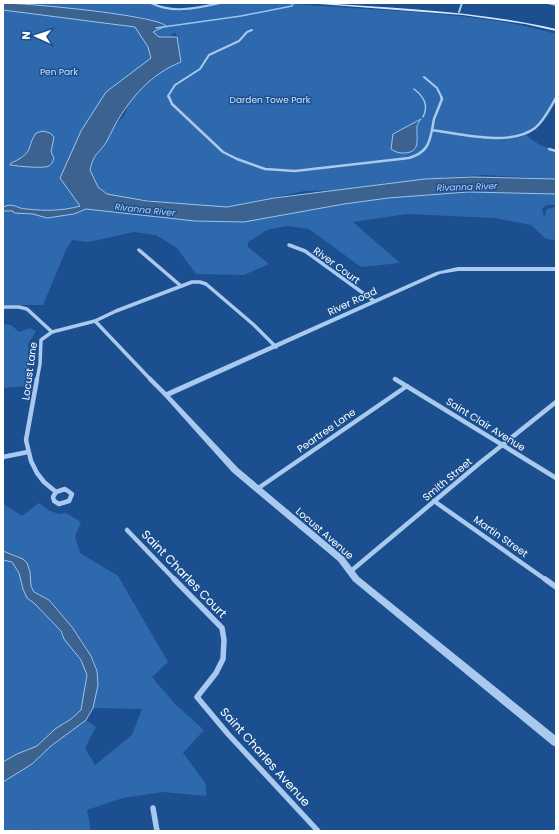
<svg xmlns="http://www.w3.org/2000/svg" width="559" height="834" font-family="Poppins,sans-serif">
  <rect width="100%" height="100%" fill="#1b4f8f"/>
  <!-- green -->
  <g fill="#2e69ad">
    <path d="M 7,3 L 151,3 C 173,14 197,5 219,3 C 235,2 252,3 268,3 C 301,4 334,7 367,9 C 431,13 495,16 556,34 L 556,98 L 538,125 L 525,133 C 533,143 544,147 556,150 L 556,179 L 485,175 L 425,179 L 336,190 L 305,191 L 227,207 L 194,206 L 108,195 L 98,187 L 85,166 L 112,128 L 124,116 L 130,101 L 150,80 L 165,68 L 181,62 C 180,52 178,43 176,33 L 174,33 L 170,37 L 163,36 L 161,38 L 163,52 L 66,175 L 88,209 L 203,221 L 262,219 L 344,204 L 388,198 L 468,192 L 556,194 L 556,205 L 546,205 L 542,209 L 544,217 L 547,209 L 556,207 L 556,241 L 545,238 L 531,225 L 495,218 L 407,214 L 353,222 L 400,263 L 361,267 L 309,229 L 287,226 L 267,230 L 248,242 L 248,247 L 269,264 L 244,275 L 196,274 L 177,248 L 156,235 L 134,232 L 88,242 L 72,240 L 66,250 L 43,305 L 3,305 L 3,9 L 125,22 L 156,30 L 165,26 C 150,16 127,15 109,14 C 75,10 41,6 7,3 Z"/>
    <polygon points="3,324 11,325 19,332 30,328 36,331 28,344 29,364 26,386 3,388"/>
    <path d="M 39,503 L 50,511 L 59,514 L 66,513 L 81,522 L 75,536 L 80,553 L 118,576 L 168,662 L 152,677 L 175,704 L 204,730 L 183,753 L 206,784 L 206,796 L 163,792 L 123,798 L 87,810 L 91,831 L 38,831 L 37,829 L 33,831 L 3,831 L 3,782 L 32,764 L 51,746 L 86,720 L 96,727 L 85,748 L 95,765 L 132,735 L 142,709 L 93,708 C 95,696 99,684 97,672 C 94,652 64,616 50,601 C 46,597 38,597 34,593 C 31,590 31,585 31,581 C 29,559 23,557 3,551 L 3,504 L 22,516 Z"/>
    <polygon points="3,560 12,562 19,573 23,589 27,598 34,603 61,631 64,639 81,660 87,674 81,710 71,719 55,729 37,746 17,754 3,762"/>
  </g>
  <!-- water -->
  <g fill="#3c6290" stroke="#9cc4f0">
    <path d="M 3,3 C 25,3 156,15 166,26 L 153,32 L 159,37 L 177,37 L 181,62 C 151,74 131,97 115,125 C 112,130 110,136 107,141 C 99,154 94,152 90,170 L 98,187 L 107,194 L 147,201 L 227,207 L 274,198 L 425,179 L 473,177 L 556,179 L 556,194 L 468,192 L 388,198 L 344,204 L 244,222 L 195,221 L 86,209 L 74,214 L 47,218 L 33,214 L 14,213 L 13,211 L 3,211 L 3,207 C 15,202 16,209 27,209 C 45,211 62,211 80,206 L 60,178 L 81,131 L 106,92 L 151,58 L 148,47 L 135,27 L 3,10 Z"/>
    <path d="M 421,119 C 420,120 418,124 417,126 C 416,138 422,153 403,153 C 399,153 395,152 391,149 L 393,134 Z"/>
    <path d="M 43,131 L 50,133 L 54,137 L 51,152 L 54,158 C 53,161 52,164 49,166 C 42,169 18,166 10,165 L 11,163 C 18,160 26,156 29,149 C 31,143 32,139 36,133 Z"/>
    <polygon points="3,551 23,559 27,563 30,572 31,586 34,592 49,600 72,627 91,656 97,671 98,685 93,708 86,720 51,746 32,764 3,782 3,762 17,754 37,746 55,729 71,719 81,710 87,675 81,660 64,639 61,631 34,603 27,598 23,589 19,573 12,562 3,560"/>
  </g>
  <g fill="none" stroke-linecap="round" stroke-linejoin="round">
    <!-- stream -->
    <g stroke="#9cc4f0" stroke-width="1.5">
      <polyline points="156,28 241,16 292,6 293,3"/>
      <path d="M 414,89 C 424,97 429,105 423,117"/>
    </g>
    <!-- minor-far4 -->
    <g stroke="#a9c9ee" stroke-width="2">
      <path d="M 151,3 C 173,14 197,8 220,3"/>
      <polyline points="548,3 556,5"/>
      <polyline points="459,12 462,3"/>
      <polyline points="424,77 437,88 442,98"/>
      <polyline points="169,98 168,96 175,85 200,69 209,55 239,41 247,32 252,30"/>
    </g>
    <!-- minor-far3 -->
    <g stroke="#a9c9ee" stroke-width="2.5">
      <path d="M 169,97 L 172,104 L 223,152 L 237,159 L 265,169 L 295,171 L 409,158 C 425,153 429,146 432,130 C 461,134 510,147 535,128 C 544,121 550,108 556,98"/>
      <polyline points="432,130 434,119 442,99 441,97"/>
      <polyline points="549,149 556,151"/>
    </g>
    <!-- minor-far2 -->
    <g stroke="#a9c9ee" stroke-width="3.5">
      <polyline points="289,245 305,251 374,301"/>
      <polyline points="139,250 181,286"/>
      <polyline points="3,307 19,307 27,309 52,332"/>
      <polyline points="95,321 151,380"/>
      <polyline points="37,380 40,364 41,340 52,332 95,321 116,311 192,282 200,282 206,284 254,325 276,347"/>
    </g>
    <!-- minor-far1 -->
    <g stroke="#a9c9ee" stroke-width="4.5">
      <polyline points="37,379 26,440 31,461 37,473 44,482 56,492"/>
      <polyline points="150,379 166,395"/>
      <polyline points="395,379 556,478"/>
      <polyline points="3,457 28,452"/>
      <polygon points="65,489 72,494 69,501 59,504 54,501 53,497 56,492"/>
      <polyline points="257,489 407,386"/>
      <polyline points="434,501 546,580"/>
      <polyline points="127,530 175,580"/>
      <polyline points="351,571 481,462 556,402"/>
    </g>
    <!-- minor -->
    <g stroke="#a9c9ee" stroke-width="5.5">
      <polyline points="174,579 222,628 224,640 223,659 216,673 197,697 228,734 318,831"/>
      <polyline points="545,579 556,587"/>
      <polyline points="153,808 157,831"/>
    </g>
    <!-- tertiary -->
    <polygon fill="#a9c9ee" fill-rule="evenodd" points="458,267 556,267 556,271 458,271 440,274 170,396 238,468 344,557 359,577 556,736 556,747 552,745 353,581 338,561 232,472 163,395 164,393 436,272"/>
    <!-- secondary -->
    <path fill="#d6e6fa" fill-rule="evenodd" d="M 306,3 L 323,3 C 402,9 478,11 556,29 L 556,31 L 525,24 L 463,15 Z"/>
  </g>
  <g text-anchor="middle" stroke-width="3" stroke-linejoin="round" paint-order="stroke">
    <!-- far-park labels -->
    <g font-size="9" fill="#cfe3fa" stroke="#1b4f8f">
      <text x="59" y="75">Pen Park</text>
      <text x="270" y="103">Darden Towe Park</text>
    </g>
    <!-- far-water labels -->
    <g font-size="9" font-style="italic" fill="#b5d3f5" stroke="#1b4f8f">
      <text transform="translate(467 187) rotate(-2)" y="3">Rivanna River</text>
      <text transform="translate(145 210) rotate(6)" y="3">Rivanna River</text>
    </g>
    <!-- street labels -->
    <g font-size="10" fill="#fff" stroke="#1b4f8f">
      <text transform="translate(337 265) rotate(36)" y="4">River Court</text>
      <text transform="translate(352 301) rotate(-25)" y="4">River Road</text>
      <text transform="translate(29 371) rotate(-82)" y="4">Locust Lane</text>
      <text transform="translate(486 424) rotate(32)" y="4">Saint Clair Avenue</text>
      <text transform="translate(326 430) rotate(-35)" y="4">Peartree Lane</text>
      <text transform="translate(447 479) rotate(-40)" y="4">Smith Street</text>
      <text transform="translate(325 533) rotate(41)" y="4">Locust Avenue</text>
      <text transform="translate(501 536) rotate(35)" y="4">Martin Street</text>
    </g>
    <!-- near-street labels -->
    <g font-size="12" fill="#fff" stroke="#1b4f8f">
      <text transform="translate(184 574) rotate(46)" y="4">Saint Charles Court</text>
      <text transform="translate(265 757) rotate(48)" y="4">Saint Charles Avenue</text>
    </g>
  </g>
  <!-- border -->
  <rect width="559" height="834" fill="none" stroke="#ffffff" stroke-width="8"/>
  <!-- north arrow -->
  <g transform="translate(36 36) rotate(273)" stroke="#1b4f8f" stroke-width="3" paint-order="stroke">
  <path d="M0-3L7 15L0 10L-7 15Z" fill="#ffffff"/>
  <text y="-6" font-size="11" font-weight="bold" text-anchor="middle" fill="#ffffff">N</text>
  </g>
</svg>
